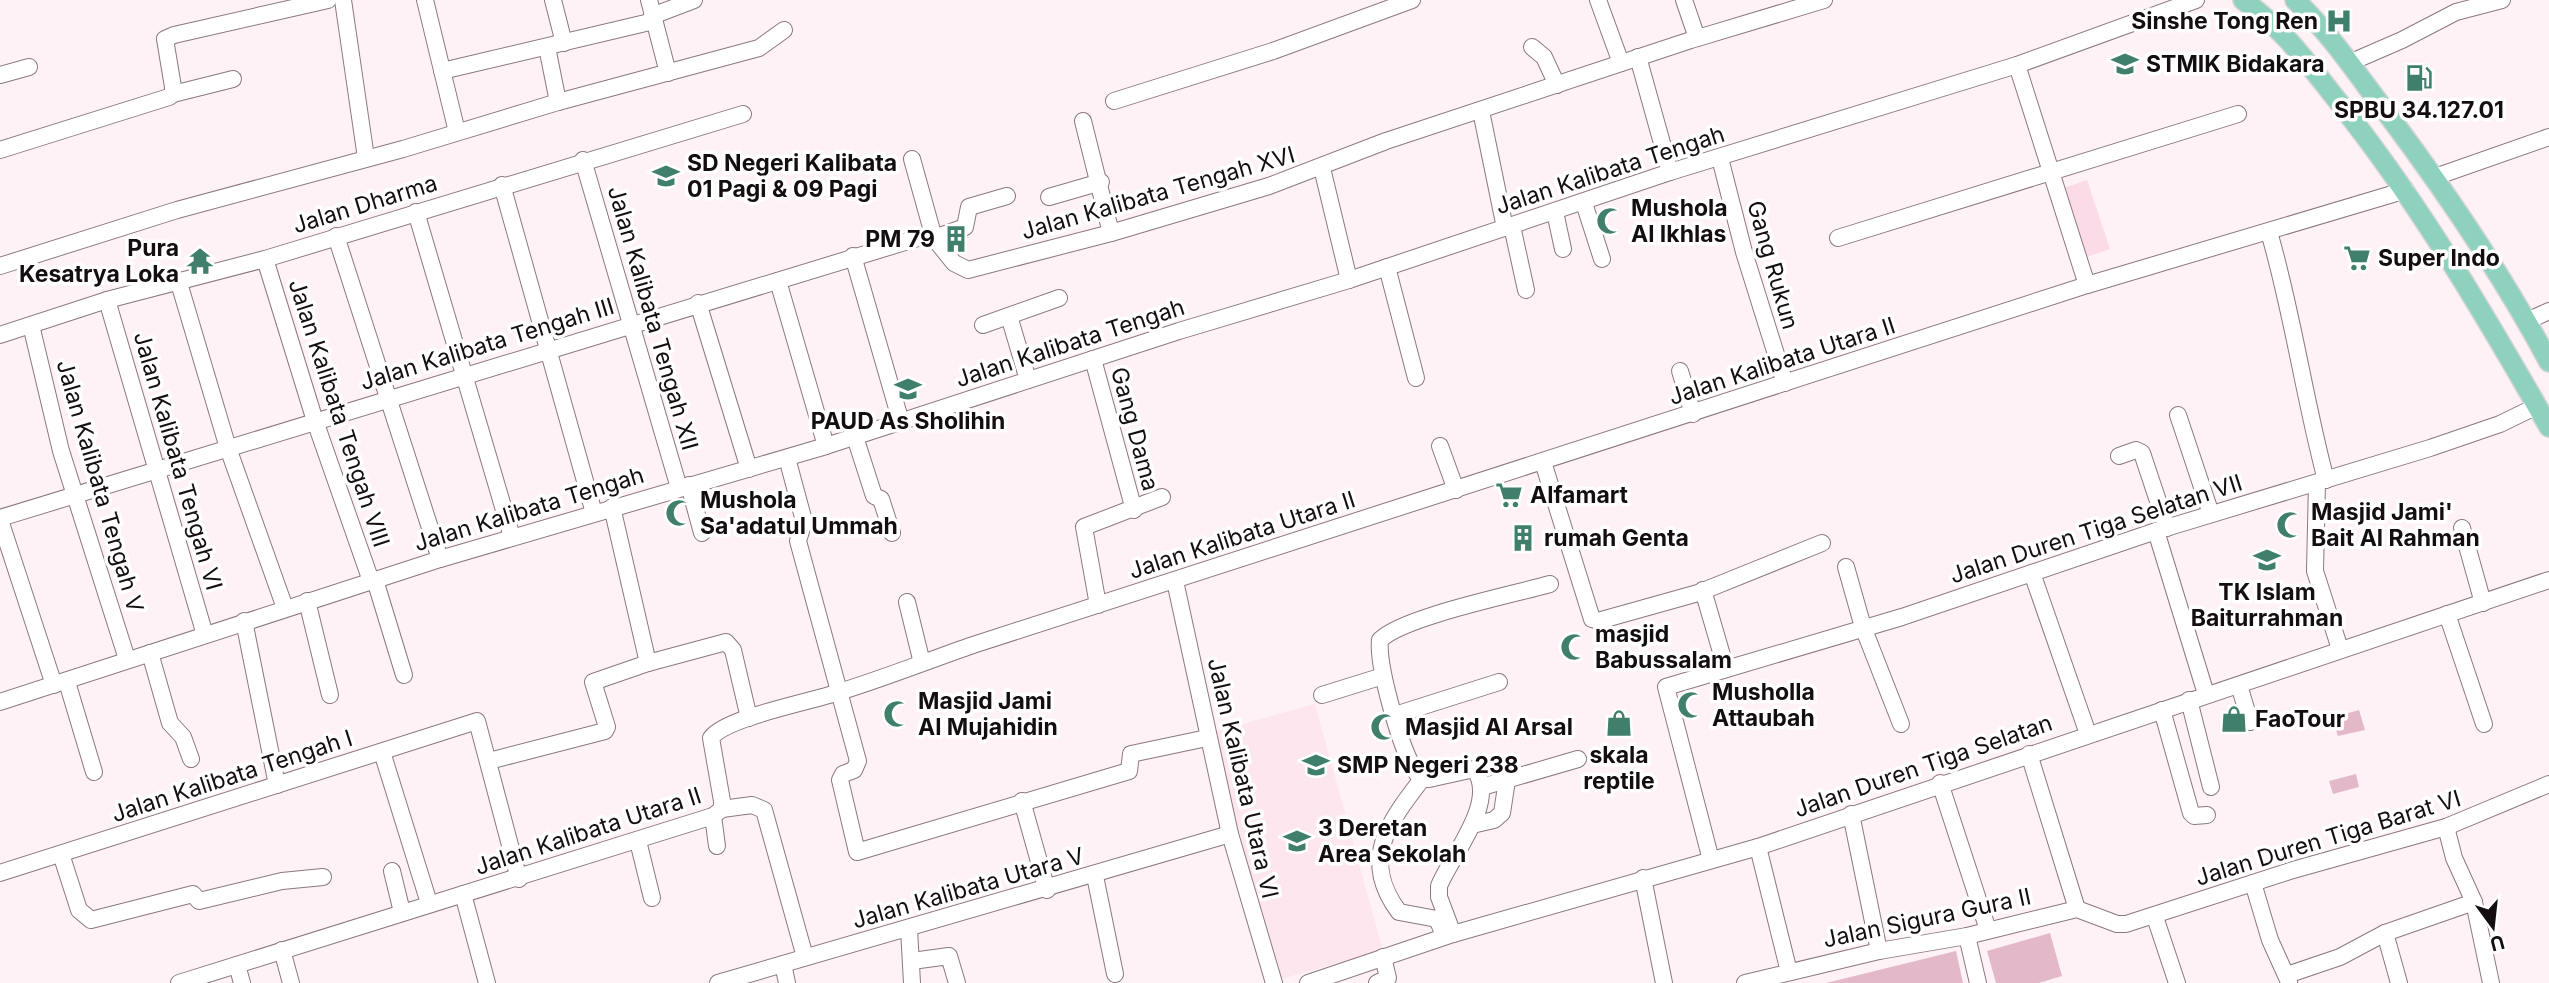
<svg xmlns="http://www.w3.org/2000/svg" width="2549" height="983" font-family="Inter,sans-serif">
  <rect width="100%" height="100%" fill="#fff2f7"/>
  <!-- built -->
  <polygon fill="#fee6ef" points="1315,704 1383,950 1278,980 1213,732"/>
  <!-- green -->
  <polygon fill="#fbdbe7" points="2087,180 2110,249 2084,258 2061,189"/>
  <!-- water -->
  <g fill="#e3b9ca">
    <polygon points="2359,710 2365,730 2338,736 2336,730 2342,725 2345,714"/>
    <polygon points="2356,774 2359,787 2333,794 2329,781"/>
    <polygon points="2050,933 2062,976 2039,983 1996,983 1987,951"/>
    <polygon points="1956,951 1963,983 1826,983"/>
  </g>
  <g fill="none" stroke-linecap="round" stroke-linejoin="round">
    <defs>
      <g id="minor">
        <polyline points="343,0 366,158"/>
        <polyline points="425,0 457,132"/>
        <polyline points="553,0 564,43"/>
        <polyline points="649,0 668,73"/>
        <polyline points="1598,0 1621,63"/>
        <polyline points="1684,0 1697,38"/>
        <polyline points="652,16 694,0"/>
        <polyline points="547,47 558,102"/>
        <polyline points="1532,47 1544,57 1557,85"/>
        <polyline points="1638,57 1670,172"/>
        <polyline points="2349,63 2402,40 2456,12 2502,0"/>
        <polyline points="2017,65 2087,285"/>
        <polyline points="442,71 654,21"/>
        <polyline points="0,75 29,67"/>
        <polyline points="173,94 233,79"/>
        <polyline points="1114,101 1273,51 1412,0"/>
        <polyline points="1481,111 1505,228"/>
        <polyline points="1083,121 1111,233"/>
        <polyline points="0,150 169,97 173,94 173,87 165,39 174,35 328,0"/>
        <polyline points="1720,158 1744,252 1785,383"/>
        <polyline points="912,159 934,238 965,227 969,207 1007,196"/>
        <polyline points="583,160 679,488"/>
        <polyline points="1322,168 1349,280"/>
        <polyline points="2435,177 2549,137"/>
        <polyline points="502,185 594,513"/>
        <polyline points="1049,197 1101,182"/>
        <polyline points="1584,203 1602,259"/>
        <polyline points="416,212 512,537"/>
        <polyline points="1555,212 1563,249"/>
        <polyline points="1512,226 1526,290"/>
        <path d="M 2269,232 C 2293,314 2304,398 2326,480"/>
        <polyline points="336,236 440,559"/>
        <polyline points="1838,238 2238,114"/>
        <polyline points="853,256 901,422"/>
        <polyline points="265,259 315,421 371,581"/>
        <polyline points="0,266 177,210 403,149 558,102 759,48 784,30"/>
        <polyline points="1387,267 1416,378"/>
        <polyline points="778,281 826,446"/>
        <polyline points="179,283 228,448 285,608"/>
        <polyline points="107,300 205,635"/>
        <polyline points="698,303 749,469"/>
        <polyline points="1009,316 1028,380"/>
        <polyline points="2527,321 2549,311"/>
        <polyline points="31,325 61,451 127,659"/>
        <polyline points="983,325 1059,298"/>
        <polyline points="0,335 107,300 265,259 743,114"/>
        <polyline points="1093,359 1134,510"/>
        <polyline points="1680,371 1693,414"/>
        <polyline points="2178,415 2211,514"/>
        <polyline points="855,437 874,496 881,499 892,533"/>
        <polyline points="1440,446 1456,490"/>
        <polyline points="2119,456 2136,450 2142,453 2167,528"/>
        <polyline points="787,458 804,521 798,541 858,761 854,770 843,774 840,780 857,852 1129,771 1131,754 1207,738"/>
        <polyline points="1543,462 1592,619 1598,621 1698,593 1822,543"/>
        <polyline points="2317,483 2315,571 2340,649"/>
        <polyline points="689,485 702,533"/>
        <polyline points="612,507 648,663 726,642 733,650 749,718"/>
        <polyline points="0,518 918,238 934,238 954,263 968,270 1111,233 1269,186 1386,141 1691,40 1824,0"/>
        <polyline points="0,520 54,685"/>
        <polyline points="2462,528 2483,603"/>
        <polyline points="2156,531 2206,694"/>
        <polyline points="1846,567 1863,627 1901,724"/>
        <polyline points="2032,573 2088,734"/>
        <polyline points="375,580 404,675"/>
        <polyline points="1175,581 1230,834 1274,983"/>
        <polyline points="1703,590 1726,669"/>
        <polyline points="307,601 330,695"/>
        <polyline points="907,602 922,663"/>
        <polyline points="1098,605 1084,527 1162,497"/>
        <polyline points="2447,614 2484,724"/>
        <polyline points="244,621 277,785"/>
        <polyline points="150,653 170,723 183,737 191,759"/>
        <polyline points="67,682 94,772"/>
        <polyline points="2239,685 2250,722"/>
        <polyline points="1322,695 1383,676"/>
        <polyline points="2189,700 2211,787"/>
        <polyline points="0,702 440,559 826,446 1179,331 1349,280 1670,172 2017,65 2196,0"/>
        <polyline points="2162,710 2191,813 2194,816 2207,815"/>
        <polyline points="1395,715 1499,682"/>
        <polyline points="382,752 429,903"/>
        <polyline points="2029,754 2077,909"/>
        <polyline points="489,761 605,731 607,727 593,682 648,663"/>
        <path d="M 1422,779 C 1388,823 1360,860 1399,912 L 1437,919 L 1444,935"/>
        <polyline points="1940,783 1988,930"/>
        <polyline points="1482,787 1578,759"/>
        <polyline points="1022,801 1047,890"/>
        <polyline points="722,809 752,805 764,810 805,957"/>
        <polyline points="1851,814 1879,951"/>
        <polyline points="713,816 717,846"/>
        <polyline points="1472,825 1494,820 1502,813 1507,780"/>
        <polyline points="2446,827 2454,858 2474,902 2491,983"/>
        <polyline points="638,841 652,898"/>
        <polyline points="1758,847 1789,972"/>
        <polyline points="61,854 79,910 91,920 193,894 199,901 282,881 323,877"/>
        <polyline points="1711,860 1666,687 1902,617 2156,531 2430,448 2500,424 2537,406"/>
        <polyline points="392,871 402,912"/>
        <polyline points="0,873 477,721 519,879"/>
        <polyline points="1095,876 1115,974"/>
        <polyline points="1643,878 1664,983"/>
        <polyline points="2253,883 2270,940 2289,982"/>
        <polyline points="463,894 487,983"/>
        <polyline points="2155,917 2177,983"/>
        <polyline points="909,929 912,983"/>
        <polyline points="2385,933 2399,983"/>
        <path d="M 1453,934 L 1439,897 L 1439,886 C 1451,856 1499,801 1474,769 L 1429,779 C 1423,779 1419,778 1416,772 C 1401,751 1377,665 1380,640 C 1402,617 1515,594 1550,584"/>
        <polyline points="1967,936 1978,983"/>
        <polyline points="282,950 291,983"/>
        <polyline points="912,961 949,956 957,983"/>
        <polyline points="783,964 787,983"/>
        <polyline points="237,965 242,983"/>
        <polyline points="2287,975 2340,957 2385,933 2474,902"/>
        <path d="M 179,983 L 713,816 L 722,809 L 722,801 L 711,738 C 725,718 809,702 836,693 C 882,679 927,661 973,645 L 2087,285 L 2406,190"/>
        <polyline points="718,983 1230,834"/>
        <polyline points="1308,983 1453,934 1758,847 2549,580"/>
        <polyline points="1377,983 1388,978 1383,957"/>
        <polyline points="1745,983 1879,951 1967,936 2077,909 2117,924 2126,924 2293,870 2446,827 2549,784"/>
      </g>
      <g id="major">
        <path d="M 2243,0 C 2284,29 2309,65 2341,105 C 2421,206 2485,315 2549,427"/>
        <path d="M 2295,0 C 2330,33 2357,74 2386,112 C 2446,192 2502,274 2549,362"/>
      </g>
    </defs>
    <!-- minor casing -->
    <use href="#minor" stroke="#8b787f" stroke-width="18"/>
    <!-- major casing -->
    <use href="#major" stroke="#d5d4d4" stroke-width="22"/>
    <!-- minor -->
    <use href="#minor" stroke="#fff" stroke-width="16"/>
    <!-- major -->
    <use href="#major" stroke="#8dd1be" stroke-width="19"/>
  </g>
  <!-- icons -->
  <defs>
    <symbol id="hospital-bare" viewBox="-9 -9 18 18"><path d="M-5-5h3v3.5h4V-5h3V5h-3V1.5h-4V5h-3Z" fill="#407f6c" stroke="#fff" stroke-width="2.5" paint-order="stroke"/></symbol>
    <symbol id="university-bare" viewBox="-9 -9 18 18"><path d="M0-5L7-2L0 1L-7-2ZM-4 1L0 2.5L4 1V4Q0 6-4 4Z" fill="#407f6c" stroke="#fff" stroke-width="2.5" paint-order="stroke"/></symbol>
    <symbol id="fuel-bare" viewBox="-9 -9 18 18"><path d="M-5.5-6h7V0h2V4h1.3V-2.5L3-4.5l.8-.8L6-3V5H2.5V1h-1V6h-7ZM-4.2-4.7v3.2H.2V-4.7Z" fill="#407f6c" stroke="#fff" stroke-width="2.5" paint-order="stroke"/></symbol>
    <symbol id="school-bare" viewBox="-9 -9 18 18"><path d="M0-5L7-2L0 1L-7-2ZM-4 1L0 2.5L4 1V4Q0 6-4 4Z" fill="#407f6c" stroke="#fff" stroke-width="2.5" paint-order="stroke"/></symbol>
    <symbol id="mosque-bare" viewBox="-9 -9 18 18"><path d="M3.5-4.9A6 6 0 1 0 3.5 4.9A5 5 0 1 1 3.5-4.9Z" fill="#407f6c" stroke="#fff" stroke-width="2.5" paint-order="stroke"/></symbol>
    <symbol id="building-bare" viewBox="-9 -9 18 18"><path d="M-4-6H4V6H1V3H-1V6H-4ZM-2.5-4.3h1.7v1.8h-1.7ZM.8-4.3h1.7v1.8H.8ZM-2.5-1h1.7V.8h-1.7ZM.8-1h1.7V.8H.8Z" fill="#407f6c" stroke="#fff" stroke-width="2.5" paint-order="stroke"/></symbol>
    <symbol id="supermarket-bare" viewBox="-9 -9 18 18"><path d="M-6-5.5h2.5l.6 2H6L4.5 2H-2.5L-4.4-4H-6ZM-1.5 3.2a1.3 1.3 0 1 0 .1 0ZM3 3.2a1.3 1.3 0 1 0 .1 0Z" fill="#407f6c" stroke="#fff" stroke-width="2.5" paint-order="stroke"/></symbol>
    <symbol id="temple-bare" viewBox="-9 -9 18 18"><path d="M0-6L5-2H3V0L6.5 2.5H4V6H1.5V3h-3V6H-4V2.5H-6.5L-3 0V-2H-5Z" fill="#407f6c" stroke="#fff" stroke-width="2.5" paint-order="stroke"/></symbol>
    <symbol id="shop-bare" viewBox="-9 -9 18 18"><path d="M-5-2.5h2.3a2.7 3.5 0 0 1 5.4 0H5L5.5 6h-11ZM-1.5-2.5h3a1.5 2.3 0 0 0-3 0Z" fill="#407f6c" stroke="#fff" stroke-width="2.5" paint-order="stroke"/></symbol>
  </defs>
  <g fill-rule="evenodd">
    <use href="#hospital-bare" x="2320" y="2" width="38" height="38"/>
    <use href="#university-bare" x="2106" y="45" width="38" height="38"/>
    <use href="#fuel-bare" x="2400" y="59" width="38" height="38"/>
    <use href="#school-bare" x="647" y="157" width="38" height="38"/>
    <use href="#mosque-bare" x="1591" y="202" width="38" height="38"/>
    <use href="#building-bare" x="937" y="220" width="38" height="38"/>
    <use href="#supermarket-bare" x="2338" y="239" width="38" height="38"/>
    <use href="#temple-bare" x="181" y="242" width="38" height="38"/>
    <use href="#school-bare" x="889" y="370" width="38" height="38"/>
    <use href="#supermarket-bare" x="1490" y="476" width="38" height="38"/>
    <use href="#mosque-bare" x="660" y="494" width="38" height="38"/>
    <use href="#mosque-bare" x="2271" y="506" width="38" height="38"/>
    <use href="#building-bare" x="1504" y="519" width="38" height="38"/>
    <use href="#school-bare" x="2248" y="541" width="38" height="38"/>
    <use href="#mosque-bare" x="1555" y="628" width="38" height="38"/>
    <use href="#mosque-bare" x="1672" y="686" width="38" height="38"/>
    <use href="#mosque-bare" x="878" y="695" width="38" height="38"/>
    <use href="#shop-bare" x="2215" y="700" width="38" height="38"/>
    <use href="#shop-bare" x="1600" y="704" width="38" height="38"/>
    <use href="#mosque-bare" x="1365" y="708" width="38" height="38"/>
    <use href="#school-bare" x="1297" y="746" width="38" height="38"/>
    <use href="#school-bare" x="1278" y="822" width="38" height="38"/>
  </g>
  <g text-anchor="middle" stroke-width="7" stroke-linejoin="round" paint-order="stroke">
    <!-- poi labels -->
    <g font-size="23" font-weight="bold" fill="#140e10" stroke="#fff" text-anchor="start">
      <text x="2318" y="29" text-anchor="end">Sinshe Tong Ren</text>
      <text x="2146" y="72">STMIK Bidakara</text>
      <text x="2419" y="118" text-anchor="middle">SPBU 34.127.01</text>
      <text x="687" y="171">SD Negeri Kalibata<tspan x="687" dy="26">01 Pagi &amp; 09 Pagi</tspan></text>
      <text x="1631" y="216">Mushola<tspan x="1631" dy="26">Al Ikhlas</tspan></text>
      <text x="935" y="247" text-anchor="end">PM 79</text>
      <text x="179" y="256" text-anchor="end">Pura<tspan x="179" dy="26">Kesatrya Loka</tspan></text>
      <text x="2378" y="266">Super Indo</text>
      <text x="908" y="429" text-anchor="middle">PAUD As Sholihin</text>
      <text x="1530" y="503">Alfamart</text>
      <text x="700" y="508">Mushola<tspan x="700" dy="26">Sa'adatul Ummah</tspan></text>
      <text x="2311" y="520">Masjid Jami'<tspan x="2311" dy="26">Bait Al Rahman</tspan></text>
      <text x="1544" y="546">rumah Genta</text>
      <text x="2267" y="600" text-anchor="middle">TK Islam<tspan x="2267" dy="26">Baiturrahman</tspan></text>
      <text x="1595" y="642">masjid<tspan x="1595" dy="26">Babussalam</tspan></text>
      <text x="1712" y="700">Musholla<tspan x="1712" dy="26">Attaubah</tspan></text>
      <text x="918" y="709">Masjid Jami<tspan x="918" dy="26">Al Mujahidin</tspan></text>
      <text x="2255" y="727">FaoTour</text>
      <text x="1405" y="735">Masjid Al Arsal</text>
      <text x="1619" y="763" text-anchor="middle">skala<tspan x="1619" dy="26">reptile</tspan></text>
      <text x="1337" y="773">SMP Negeri 238</text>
      <text x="1318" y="836">3 Deretan<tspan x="1318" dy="26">Area Sekolah</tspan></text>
    </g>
    <!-- street labels -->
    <g font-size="23" fill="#140e10" stroke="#fff">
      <text transform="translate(1610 170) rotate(-18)" y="8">Jalan Kalibata Tengah</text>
      <text transform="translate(1158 193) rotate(-16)" y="8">Jalan Kalibata Tengah XVI</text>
      <text transform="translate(365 204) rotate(-17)" y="8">Jalan Dharma</text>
      <text transform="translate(1773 265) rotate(74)" y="8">Gang Rukun</text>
      <text transform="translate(653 318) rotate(74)" y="8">Jalan Kalibata Tengah XII</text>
      <text transform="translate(1070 343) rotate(-18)" y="8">Jalan Kalibata Tengah</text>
      <text transform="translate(487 344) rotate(-17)" y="8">Jalan Kalibata Tengah III</text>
      <text transform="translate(1782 361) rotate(-18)" y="8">Jalan Kalibata Utara II</text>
      <text transform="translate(339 413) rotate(72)" y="8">Jalan Kalibata Tengah VIII</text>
      <text transform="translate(1135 429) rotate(75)" y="8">Gang Dama</text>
      <text transform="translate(178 461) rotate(74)" y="8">Jalan Kalibata Tengah VI</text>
      <text transform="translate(100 486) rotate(74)" y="8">Jalan Kalibata Tengah V</text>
      <text transform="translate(529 509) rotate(-17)" y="8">Jalan Kalibata Tengah</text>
      <text transform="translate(2096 529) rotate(-18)" y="8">Jalan Duren Tiga Selatan VII</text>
      <text transform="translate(1242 535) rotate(-18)" y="8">Jalan Kalibata Utara II</text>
      <text transform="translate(1923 766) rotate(-19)" y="8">Jalan Duren Tiga Selatan</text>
      <text transform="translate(232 776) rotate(-18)" y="8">Jalan Kalibata Tengah I</text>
      <text transform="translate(1243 778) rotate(77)" y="8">Jalan Kalibata Utara VI</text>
      <text transform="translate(588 831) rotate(-18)" y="8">Jalan Kalibata Utara II</text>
      <text transform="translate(2328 838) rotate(-17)" y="8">Jalan Duren Tiga Barat VI</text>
      <text transform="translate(968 888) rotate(-16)" y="8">Jalan Kalibata Utara V</text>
      <text transform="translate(1927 918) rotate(-12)" y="8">Jalan Sigura Gura II</text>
    </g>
  </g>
  <!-- north arrow -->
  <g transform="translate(2493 927) rotate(165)" stroke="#ffffff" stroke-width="5" paint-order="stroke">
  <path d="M0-5L12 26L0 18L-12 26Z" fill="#140e10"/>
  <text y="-10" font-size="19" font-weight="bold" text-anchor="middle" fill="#140e10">U</text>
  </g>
</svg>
